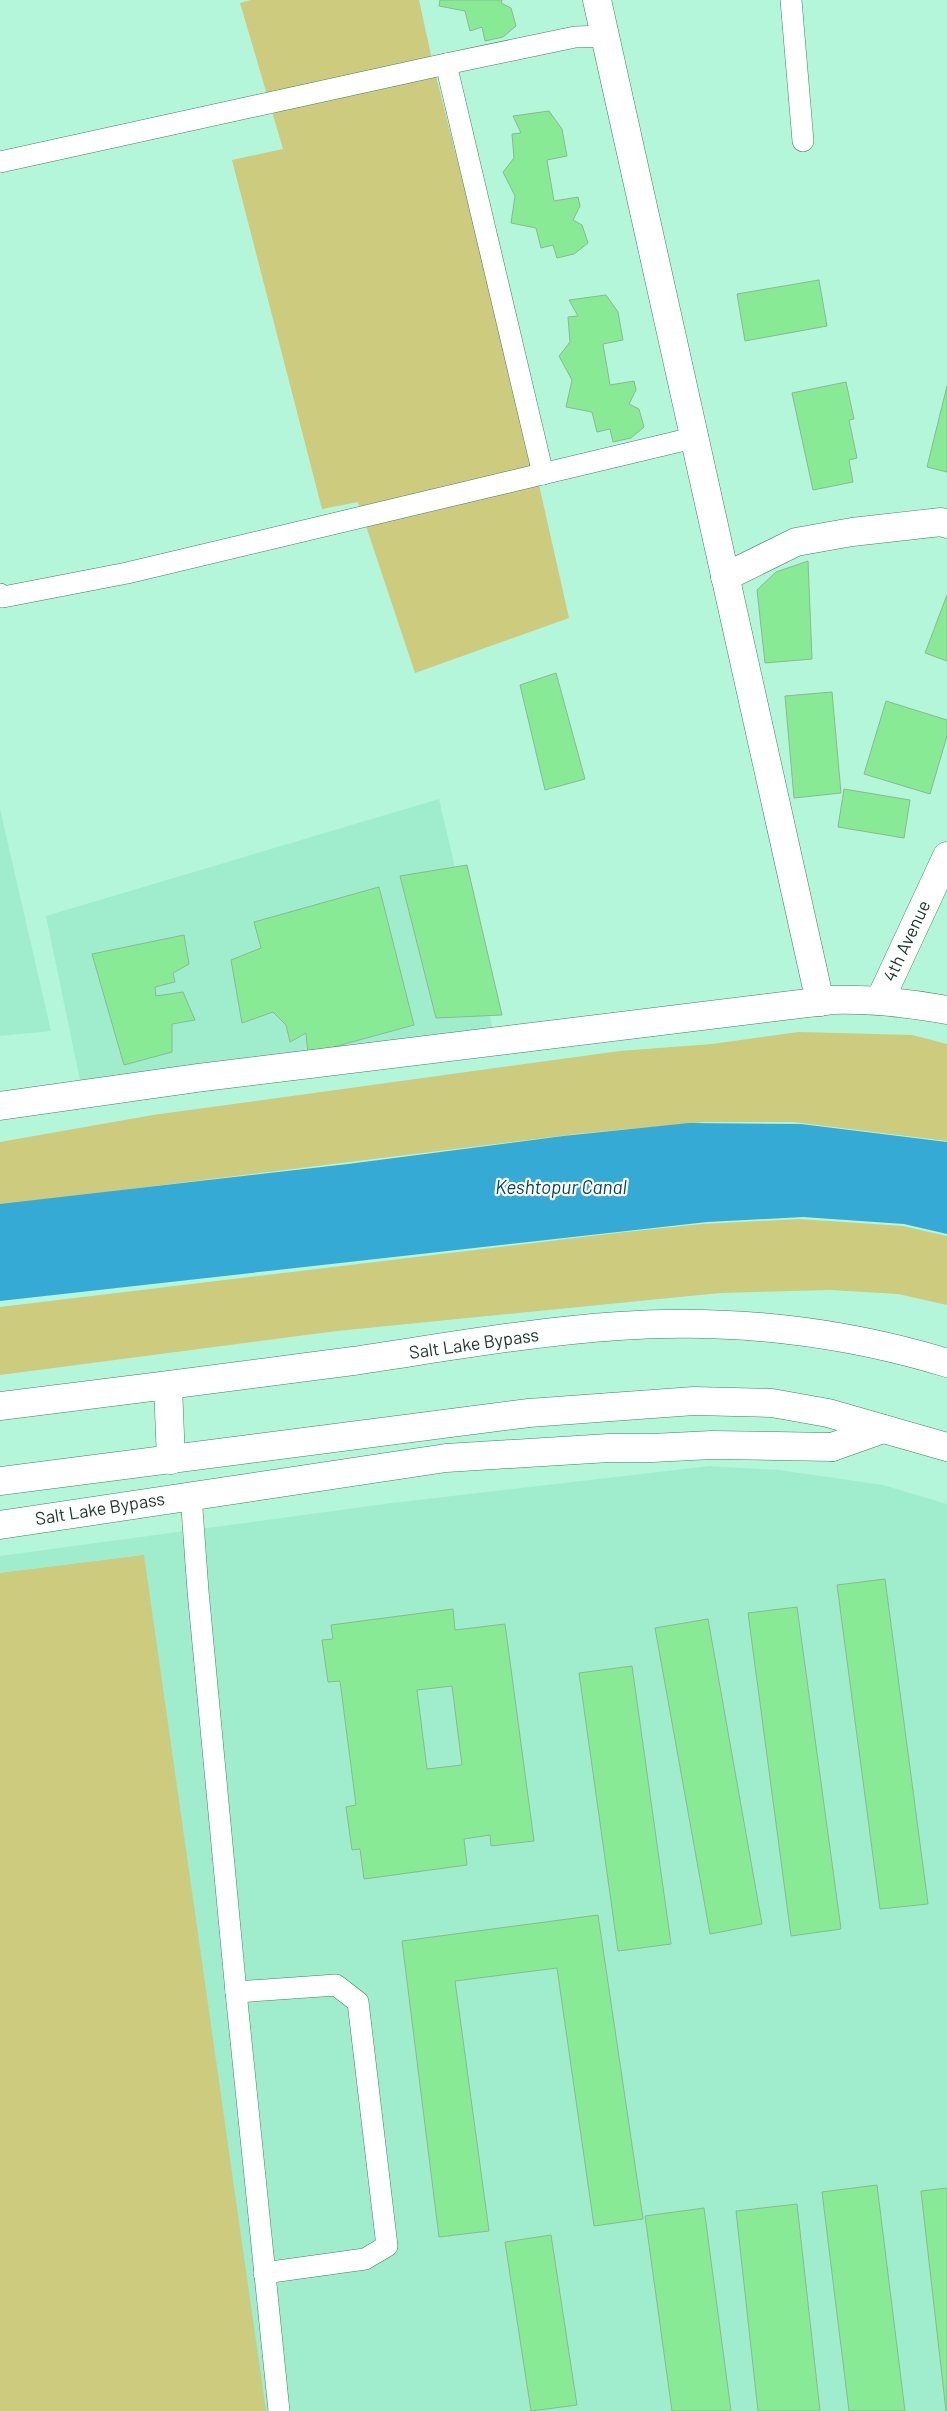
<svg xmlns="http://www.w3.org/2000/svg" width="947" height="2411" font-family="Barlow,sans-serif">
  <rect width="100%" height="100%" fill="#b3f6da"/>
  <!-- built -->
  <g fill="#a0edce">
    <polygon points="439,799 493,1030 81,1085 46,916"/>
    <polygon points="0,809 51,1031 0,1036"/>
    <polygon points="710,1466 779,1470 883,1485 947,1504 947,2411 0,2411 0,1556 392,1503"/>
  </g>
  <!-- green -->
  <g fill="#cccb7e">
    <polygon points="251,0 419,0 433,64 537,476 569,618 415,673 358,502 322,509 232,160 283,149 240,3"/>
    <polygon points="799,1032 912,1035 947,1044 947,1141 793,1122 705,1122 576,1134 0,1205 0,1142 153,1115 620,1051 712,1044"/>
    <polygon points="799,1219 903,1226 947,1236 947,1305 898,1294 831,1290 720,1293 337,1331 0,1375 0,1307 625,1232 702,1224"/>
    <polygon points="144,1555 266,2411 0,2411 0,1573"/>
  </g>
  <!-- water -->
  <polygon fill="#35aad5" points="689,1123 801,1124 947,1142 947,1234 904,1224 803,1217 707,1222 0,1301 0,1204 348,1164 563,1136"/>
  <!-- building -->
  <g fill="#89ea96" stroke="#8ab98f" fill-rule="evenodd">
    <polygon points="440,0 502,0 501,3 511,8 516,26 503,37 485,41 482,27 470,31 465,11 439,6"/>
    <polygon points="549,111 562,129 567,156 547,160 554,201 578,197 580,206 573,220 582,225 588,243 574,254 557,258 553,245 541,248 536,228 511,223 515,196 503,172 514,158 512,134 521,133 513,116"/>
    <polygon points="819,280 827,326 745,341 737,294"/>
    <polygon points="606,295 618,312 623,340 603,344 610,385 634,381 636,390 629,404 639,409 644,427 631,438 613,442 610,429 597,432 592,412 566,407 572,380 559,356 570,342 568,317 578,316 569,300"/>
    <polygon points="846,382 854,419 849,420 857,458 849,460 853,482 813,490 792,393"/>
    <polygon points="947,386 947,472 927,467"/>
    <polygon points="808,561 812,659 765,663 757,590 776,572"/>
    <polygon points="947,595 947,661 925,653"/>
    <polygon points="556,673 585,779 545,790 520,685"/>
    <polygon points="832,692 841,793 794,798 785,696"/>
    <polygon points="886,701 947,720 947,736 930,794 864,774"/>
    <polygon points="844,789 910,800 904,838 838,827"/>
    <polygon points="467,865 502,1015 436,1018 400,876"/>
    <polygon points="379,887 414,1025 308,1054 306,1033 290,1042 286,1025 273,1012 242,1023 231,960 261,948 254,922"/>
    <polygon points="184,935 189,964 173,973 175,982 155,987 156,996 183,992 195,1020 172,1024 172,1052 124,1065 92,954"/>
    <polygon points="885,1579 928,1904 880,1909 837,1585"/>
    <polygon points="797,1607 841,1929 791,1936 748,1613"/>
    <path d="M 453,1609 L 455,1630 L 505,1624 L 534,1841 L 491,1846 L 490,1835 L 464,1839 L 467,1865 L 364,1879 L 360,1849 L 352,1850 L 346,1807 L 356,1805 L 340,1681 L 328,1682 L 322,1640 L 333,1639 L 331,1625 ZM 452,1686 L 462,1765 L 427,1769 L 417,1690 Z"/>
    <polygon points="708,1619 762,1924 710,1934 655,1628"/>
    <polygon points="632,1666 671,1944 618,1951 579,1673"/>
    <polygon points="598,1915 643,2219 594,2226 557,1968 455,1981 489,2231 439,2237 402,1941"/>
    <polygon points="877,2185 905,2411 849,2411 822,2192"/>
    <polygon points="947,2188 947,2411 946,2411 921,2191"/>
    <polygon points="797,2204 820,2411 758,2411 736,2211"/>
    <polygon points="704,2208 731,2411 672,2411 645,2216"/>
    <polygon points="551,2235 577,2405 531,2411 505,2242"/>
  </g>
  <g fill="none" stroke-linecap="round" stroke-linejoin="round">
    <defs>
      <g id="lane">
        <polyline points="791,0 803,141"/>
        <polyline points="446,64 543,474"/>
        <polyline points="0,162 446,64 575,37 606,36"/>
        <polyline points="0,594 3,597 127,573 693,438"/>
        <polyline points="191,1495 198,1591 236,1992 279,2411"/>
        <polyline points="236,1992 336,1985 358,2002 387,2246 365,2259 264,2273"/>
      </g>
      <g id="street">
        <polyline points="597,0 820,1002"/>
        <polyline points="725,577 796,542 852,532 941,522 947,524"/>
      </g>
      <g id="secondary">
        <polyline points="880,1000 947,856"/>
        <path d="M 0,1106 L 197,1078 L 833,1000 C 872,999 908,1003 947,1010"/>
        <polyline points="832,1447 883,1429"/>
      </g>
      <g id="primary">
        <polyline points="168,1386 171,1460"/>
        <path d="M 0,1406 C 118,1391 235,1377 353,1361 C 441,1348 530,1332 619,1326 C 729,1318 843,1331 947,1363"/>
        <polyline points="0,1481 529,1413 694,1401 772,1403 828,1413 947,1447"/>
        <polyline points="0,1525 446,1458 609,1448 652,1448 712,1445 832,1447"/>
      </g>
    </defs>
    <!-- lane casing -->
    <use href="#lane" stroke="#3f8068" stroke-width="22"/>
    <!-- street casing -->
    <use href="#street" stroke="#3f8068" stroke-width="29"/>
    <!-- secondary casing -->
    <use href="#secondary" stroke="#3f8068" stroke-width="29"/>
    <!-- primary casing -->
    <use href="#primary" stroke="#3f8068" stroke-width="29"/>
    <!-- lane -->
    <use href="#lane" stroke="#fff" stroke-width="21"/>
    <!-- street -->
    <use href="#street" stroke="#fff" stroke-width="28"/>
    <!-- secondary -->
    <use href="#secondary" stroke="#fff" stroke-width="28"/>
    <!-- primary -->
    <use href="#primary" stroke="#fff" stroke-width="28"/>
  </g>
  <g text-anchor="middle" stroke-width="4.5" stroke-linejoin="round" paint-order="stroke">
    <!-- street labels -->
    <g font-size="18" fill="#19352a" stroke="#fff">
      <text transform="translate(907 941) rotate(-65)" y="6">4th Avenue</text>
      <text transform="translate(474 1344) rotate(-8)" y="6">Salt Lake Bypass</text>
      <text transform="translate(100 1509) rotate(-9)" y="6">Salt Lake Bypass</text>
    </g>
    <!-- water labels -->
    <g font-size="19" font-style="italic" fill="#00455b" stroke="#fff">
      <text x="561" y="1194">Keshtopur Canal</text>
    </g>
  </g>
</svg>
